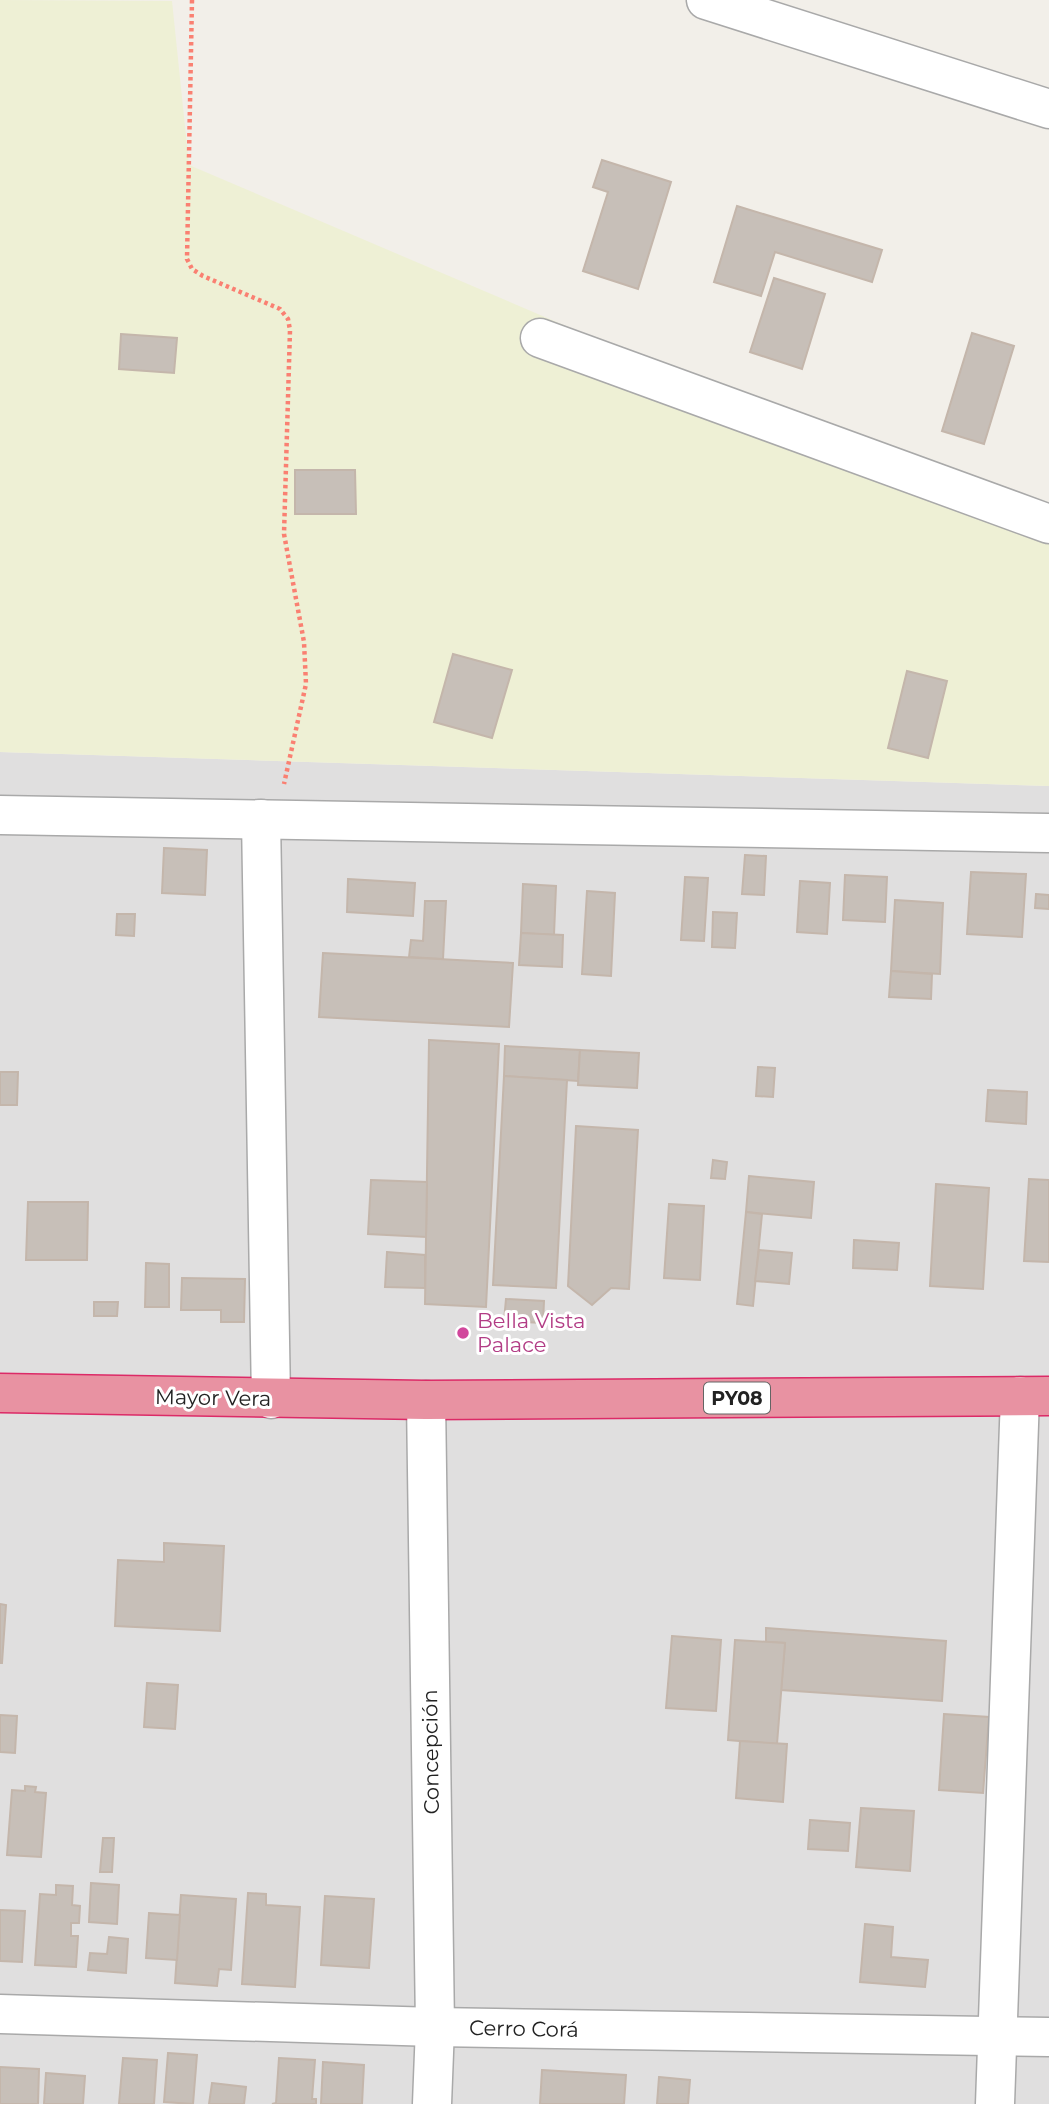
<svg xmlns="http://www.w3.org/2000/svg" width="1049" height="2104" font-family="Montserrat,sans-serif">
  <rect width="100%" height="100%" fill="#f2efe9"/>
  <!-- residential -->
  <polygon fill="#e0dfdf" points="0,752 1049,786 1049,2104 0,2104"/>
  <!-- farmland -->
  <polygon fill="#eef0d5" points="0,0 172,1 189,165 1049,532 1049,786 0,752"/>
  <!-- building -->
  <g fill="#c7bfb8" stroke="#c4b6ab" stroke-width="2">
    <polygon points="602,160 671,182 638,289 583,271 608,192 593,187"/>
    <polygon points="737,206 882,250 872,282 775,252 761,296 714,282"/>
    <polygon points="774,278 825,294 802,369 750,352"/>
    <polygon points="972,333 1014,346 984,444 942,431"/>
    <polygon points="121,334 177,338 174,373 119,369"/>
    <polygon points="295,470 355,470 356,514 295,514"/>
    <polygon points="453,654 512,670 492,738 434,722"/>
    <polygon points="907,671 947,681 928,758 888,748"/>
    <polygon points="164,848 207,850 205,895 162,893"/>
    <polygon points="745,855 766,856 764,895 742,894"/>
    <polygon points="971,872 1026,874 1022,937 967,934"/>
    <polygon points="845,875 887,877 885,922 843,920"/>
    <polygon points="685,877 708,878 704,941 681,940"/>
    <polygon points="348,879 415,883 413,916 347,912"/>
    <polygon points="800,881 830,883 827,934 797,932"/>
    <polygon points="523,884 556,886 554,935 521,933"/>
    <polygon points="587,891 615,893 611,976 582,974"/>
    <polygon points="1036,894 1049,895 1049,909 1035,908"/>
    <polygon points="895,900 943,903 940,974 891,971"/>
    <polygon points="425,901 446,901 443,959 409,957 411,940 423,941"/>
    <polygon points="713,912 737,913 735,948 712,947"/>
    <polygon points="117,914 135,914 134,936 116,935"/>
    <polygon points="521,933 563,935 562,967 519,965"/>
    <polygon points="323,953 513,963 509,1027 319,1017"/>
    <polygon points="891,971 932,974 931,999 889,997"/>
    <polygon points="429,1040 499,1044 486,1307 425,1304"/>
    <polygon points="505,1046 580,1050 578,1081 504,1076"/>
    <polygon points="580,1050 639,1053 637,1088 578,1085"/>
    <polygon points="758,1067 775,1068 773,1097 756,1096"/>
    <polygon points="0,1072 18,1072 17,1105 0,1105"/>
    <polygon points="504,1076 567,1080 556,1288 493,1285"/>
    <polygon points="988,1090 1027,1092 1026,1124 986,1121"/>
    <polygon points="576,1126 638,1130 629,1289 611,1288 592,1305 568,1286"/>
    <polygon points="713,1160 727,1162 725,1179 711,1178"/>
    <polygon points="749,1176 814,1182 811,1218 746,1212"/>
    <polygon points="1029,1179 1049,1180 1049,1262 1024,1261"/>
    <polygon points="371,1180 427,1182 426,1237 368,1234"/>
    <polygon points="936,1184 989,1188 983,1289 930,1286"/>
    <polygon points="28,1202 88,1202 87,1260 26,1260"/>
    <polygon points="669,1204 704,1206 700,1280 664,1278"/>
    <polygon points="746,1212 762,1214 753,1306 737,1304"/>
    <polygon points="854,1240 899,1243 897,1270 853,1268"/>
    <polygon points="759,1250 792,1253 789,1284 755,1281"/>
    <polygon points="387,1252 425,1255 425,1288 385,1287"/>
    <polygon points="146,1263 169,1264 169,1307 145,1307"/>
    <polygon points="182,1278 245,1279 244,1322 221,1322 221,1310 181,1310"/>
    <polygon points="506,1299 544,1301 543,1323 504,1321"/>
    <polygon points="94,1302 118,1302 117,1316 94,1316"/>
    <polygon points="164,1543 224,1546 220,1631 115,1626 118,1560 164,1562"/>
    <polygon points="0,1604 6,1605 2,1663 0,1663"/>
    <polygon points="766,1628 946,1641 942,1701 781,1690 785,1643 766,1642"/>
    <polygon points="672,1636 721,1640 716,1711 666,1708"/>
    <polygon points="735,1640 785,1643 777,1744 728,1740"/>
    <polygon points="147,1683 178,1685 175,1729 144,1727"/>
    <polygon points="944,1714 989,1717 983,1793 939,1790"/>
    <polygon points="0,1715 17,1716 15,1753 0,1752"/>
    <polygon points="740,1741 787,1744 783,1802 736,1798"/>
    <polygon points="25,1786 36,1787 35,1792 46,1793 41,1857 7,1855 12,1790 25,1791"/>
    <polygon points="861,1808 914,1811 910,1871 856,1867"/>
    <polygon points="810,1820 850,1823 848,1851 808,1849"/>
    <polygon points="103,1838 114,1838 112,1872 100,1872"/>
    <polygon points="91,1883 119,1885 117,1924 89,1922"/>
    <polygon points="56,1885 73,1886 72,1905 80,1906 79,1923 71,1923 71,1936 78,1936 76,1967 35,1965 40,1894 56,1895"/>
    <polygon points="248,1893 266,1894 266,1905 300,1907 295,1987 242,1984"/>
    <polygon points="181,1895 236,1899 231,1970 219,1969 217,1986 175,1983"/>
    <polygon points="325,1896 374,1899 369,1968 321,1965"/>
    <polygon points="0,1910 25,1911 22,1962 0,1961"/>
    <polygon points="149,1913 180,1915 177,1960 146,1958"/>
    <polygon points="865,1924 893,1927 891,1957 928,1960 925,1987 860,1982"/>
    <polygon points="109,1937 128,1939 126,1973 88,1970 90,1953 107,1954"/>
    <polygon points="168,2053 197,2055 193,2104 164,2102"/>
    <polygon points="123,2058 157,2060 154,2104 119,2104"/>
    <polygon points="279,2058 315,2060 312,2099 316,2099 316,2104 272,2104 276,2103"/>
    <polygon points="323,2062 364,2065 362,2104 321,2104"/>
    <polygon points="0,2067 39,2069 38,2104 0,2104"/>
    <polygon points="542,2070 626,2075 624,2104 540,2104"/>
    <polygon points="46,2073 85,2076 83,2104 44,2104"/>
    <polygon points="659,2077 690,2080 688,2104 657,2104"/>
    <polygon points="212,2083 246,2087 244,2104 209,2104"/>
  </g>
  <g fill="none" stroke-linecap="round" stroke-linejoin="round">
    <defs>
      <g id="street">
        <polyline points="706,0 1049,109"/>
        <polyline points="540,338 1049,524"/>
        <polyline points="0,815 1049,833"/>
        <polyline points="261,819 271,1399"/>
        <polyline points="426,1400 435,2027 432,2104"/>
        <polyline points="0,2014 435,2027 1049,2037"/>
        <polyline points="995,2104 1020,1396"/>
      </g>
      <polyline id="highway" points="0,1393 426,1400 1049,1396"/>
    </defs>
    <!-- street casing -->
    <use href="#street" stroke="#a9a9a9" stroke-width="41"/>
    <!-- highway casing -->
    <use href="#highway" stroke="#dc2a67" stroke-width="41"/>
    <!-- path -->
    <polyline stroke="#fa8072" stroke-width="4.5" stroke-dasharray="3.5 3.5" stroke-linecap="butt" points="192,0 187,259 192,269 203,276 280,309 288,319 290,330 284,534 304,642 306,684 284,784"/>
    <!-- street -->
    <use href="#street" stroke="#fff" stroke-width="38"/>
    <!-- highway -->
    <use href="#highway" stroke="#e892a2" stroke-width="38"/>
  </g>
  <!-- markers -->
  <circle fill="#d1479c" stroke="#fff" stroke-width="2.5" cx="463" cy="1333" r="7"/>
  <g text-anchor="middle" stroke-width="6" stroke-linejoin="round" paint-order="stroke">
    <!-- shield labels -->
    <rect fill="#fff" stroke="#646464" stroke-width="2" x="704" y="1382.5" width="66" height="31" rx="5"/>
    <g font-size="19" font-weight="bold" fill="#222">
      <text x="737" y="1405">PY08</text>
    </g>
    <!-- hotel labels -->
    <g font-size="21" fill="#b23c85" stroke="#fff" text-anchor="start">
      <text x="477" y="1328">Bella Vista<tspan x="477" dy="24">Palace</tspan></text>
    </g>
    <!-- street labels -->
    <g font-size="21" fill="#222" stroke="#fff">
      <text transform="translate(213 1398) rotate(1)" y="7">Mayor Vera</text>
      <text transform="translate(431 1752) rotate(-91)" y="7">Concepción</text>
      <text transform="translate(524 2029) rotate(1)" y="7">Cerro Corá</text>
    </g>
  </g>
</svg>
